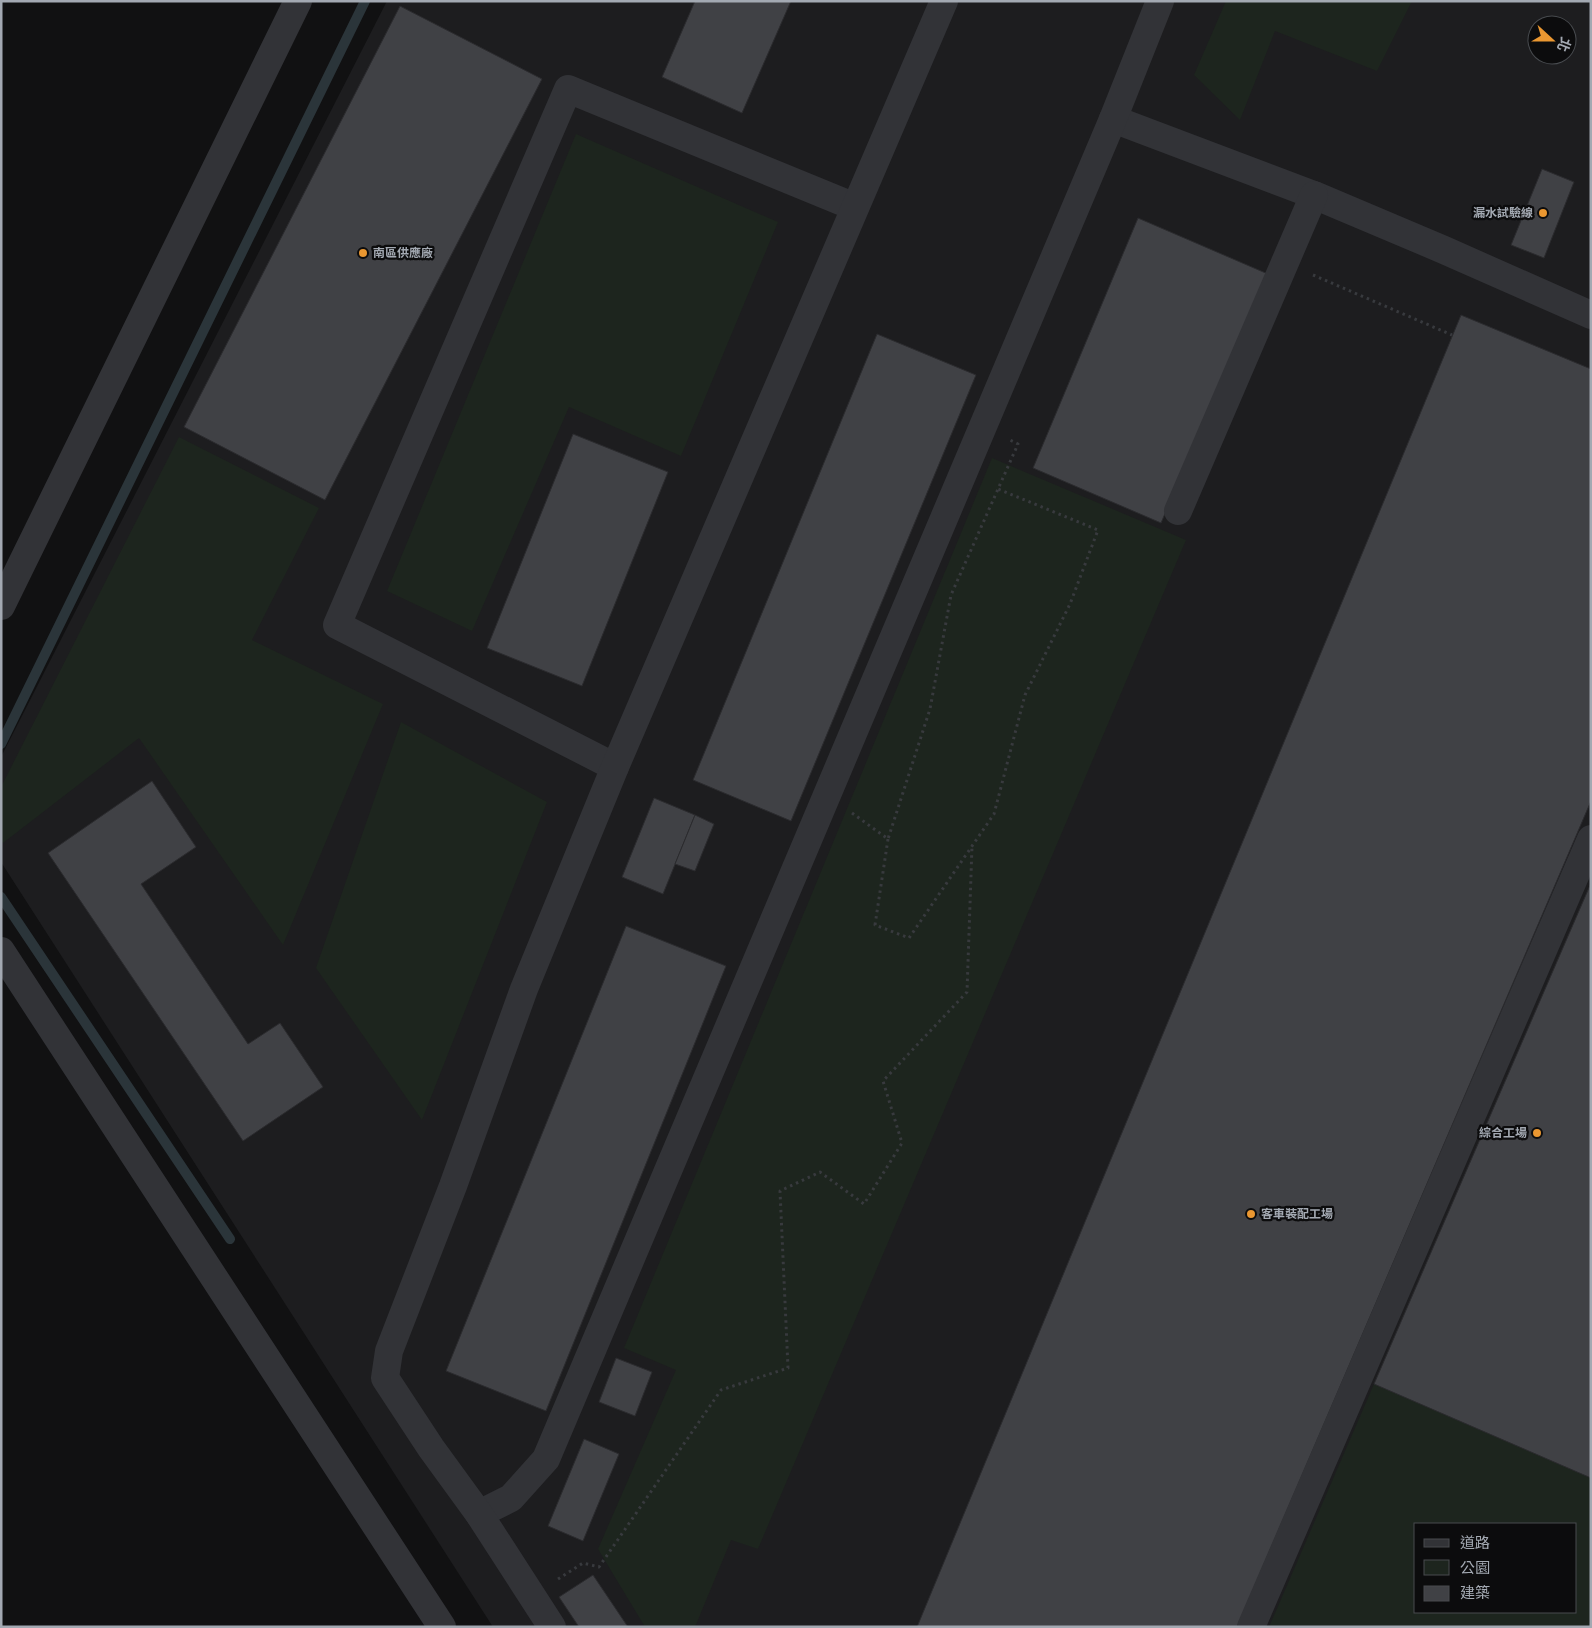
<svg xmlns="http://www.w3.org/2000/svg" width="1592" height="1628" font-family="Commissioner,'Noto Sans TC',sans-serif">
  <rect width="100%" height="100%" fill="#111112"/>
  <!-- built -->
  <path fill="#1d1d1f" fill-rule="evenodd" d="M 387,1 L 1591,1 L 1591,1627 L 493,1627 L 1,862 L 1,757 ZM 1537,25 L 1567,25 L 1567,55 L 1537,55 ZM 1416,1524 L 1576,1524 L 1576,1612 L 1416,1612 Z"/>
  <!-- green -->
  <g fill="#1d251e" fill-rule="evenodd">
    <polygon points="1226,1 1412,1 1377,71 1275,31 1240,120 1194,75"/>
    <polygon points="576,134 778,222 681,456 569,407 472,631 387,591"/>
    <polygon points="179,437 319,508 252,640 383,704 283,945 139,738 3,843 1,840 1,787"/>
    <polygon points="992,458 1186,540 758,1549 731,1540 695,1627 645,1627 598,1549 676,1370 624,1348"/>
    <polygon points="401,722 547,802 422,1120 316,968"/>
    <path d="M 1374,1384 L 1591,1478 L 1591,1627 L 1269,1627 ZM 1416,1524 L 1576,1524 L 1576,1612 L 1416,1612 Z"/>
  </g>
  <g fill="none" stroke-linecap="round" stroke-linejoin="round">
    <!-- stream -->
    <g stroke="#2b353a" stroke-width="10">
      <polyline points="1,744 365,1"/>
      <polyline points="1,897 230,1239"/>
    </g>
  </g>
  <!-- building -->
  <g fill="#404145" stroke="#2b2b2e">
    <polygon points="695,1 791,1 742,113 662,77"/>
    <polygon points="400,6 542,79 325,500 184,427"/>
    <polygon points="1542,169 1574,182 1544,258 1511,245"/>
    <polygon points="1138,218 1268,274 1161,523 1033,468"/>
    <polygon points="1461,315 1591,369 1591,801 1237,1627 917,1627"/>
    <polygon points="877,334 976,375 791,821 693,780"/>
    <polygon points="573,434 668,472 582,686 487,648"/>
    <polygon points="152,781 196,847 141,884 248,1044 280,1023 323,1087 243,1141 48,853"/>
    <polygon points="654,798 695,815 663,894 622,877"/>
    <polygon points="695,815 714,824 695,871 675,864"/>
    <polygon points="1591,883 1591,1478 1374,1384"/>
    <polygon points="626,926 726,966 546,1411 446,1371"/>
    <polygon points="616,1358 652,1372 635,1416 599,1402"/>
    <polygon points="584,1439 619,1454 583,1541 548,1526"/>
    <polygon points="593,1575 628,1627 579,1627 559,1597"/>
  </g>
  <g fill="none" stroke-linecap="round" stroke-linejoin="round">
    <!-- path -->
    <g stroke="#383a3e" stroke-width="3" stroke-dasharray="2.5 4" stroke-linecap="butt">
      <polyline points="1313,275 1452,335"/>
      <polyline points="852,813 888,839 930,709 951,595 1018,444 1008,439"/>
      <polyline points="888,839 875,925 909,938 994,814 1025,695 1070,604 1098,530 998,489"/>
      <polyline points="558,1579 583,1563 599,1567 721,1390 788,1368 780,1191 820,1172 864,1204 902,1143 883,1081 967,992 972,846"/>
    </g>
    <!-- minor -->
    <g stroke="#323337" stroke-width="28">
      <polyline points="1113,119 1314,195 1444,250 1591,315"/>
      <polyline points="1178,511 1314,195"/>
      <polyline points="1,606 298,1"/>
      <polyline points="615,767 337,625 568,89 855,207"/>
      <polyline points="1,951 442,1627"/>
      <polyline points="479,1514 511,1498 546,1459 1113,119 1160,1"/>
      <polyline points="552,1627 479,1514 431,1448 385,1378 389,1351 453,1186 524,989 615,767 944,1"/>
      <polyline points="1251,1627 1591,839"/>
    </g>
  </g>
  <!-- markers -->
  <g fill="#ea9731" stroke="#0c0c0d" stroke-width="2">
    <circle cx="1543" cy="213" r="5"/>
    <circle cx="363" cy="253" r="5"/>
    <circle cx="1537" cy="1133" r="5"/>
    <circle cx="1251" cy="1214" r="5"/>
  </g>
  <g text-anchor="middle" stroke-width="4.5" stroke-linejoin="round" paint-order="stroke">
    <!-- poi labels -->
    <g font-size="12" font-weight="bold" fill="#a3a9b2" stroke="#0c0c0d" text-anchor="end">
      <text x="1533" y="217">漏水試驗線</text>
      <text x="373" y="257" text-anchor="start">南區供應廠</text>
      <text x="1527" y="1137">綜合工場</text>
      <text x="1261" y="1218" text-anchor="start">客車裝配工場</text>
    </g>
  </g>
  <!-- border -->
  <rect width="1592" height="1628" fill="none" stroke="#a3a9b2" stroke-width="5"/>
  <!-- legend -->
  <rect x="1414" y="1523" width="162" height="90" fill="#0c0c0d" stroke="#484b4f"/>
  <rect x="1424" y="1539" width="25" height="8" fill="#323337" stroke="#484b4f"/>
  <text x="1460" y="1548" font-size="15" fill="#a3a9b2">道路</text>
  <rect x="1424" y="1560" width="25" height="15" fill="#1d251e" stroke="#484b4f"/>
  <text x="1460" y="1573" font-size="15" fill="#a3a9b2">公園</text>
  <rect x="1424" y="1586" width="25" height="15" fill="#404145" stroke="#484b4f"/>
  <text x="1460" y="1598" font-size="15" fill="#a3a9b2">建築</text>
  <!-- north arrow -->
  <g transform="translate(1552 40) rotate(111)"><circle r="24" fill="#0c0c0d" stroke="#484b4f"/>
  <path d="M0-4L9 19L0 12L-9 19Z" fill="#ea9731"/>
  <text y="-8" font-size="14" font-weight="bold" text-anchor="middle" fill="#a3a9b2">北</text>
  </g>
</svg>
